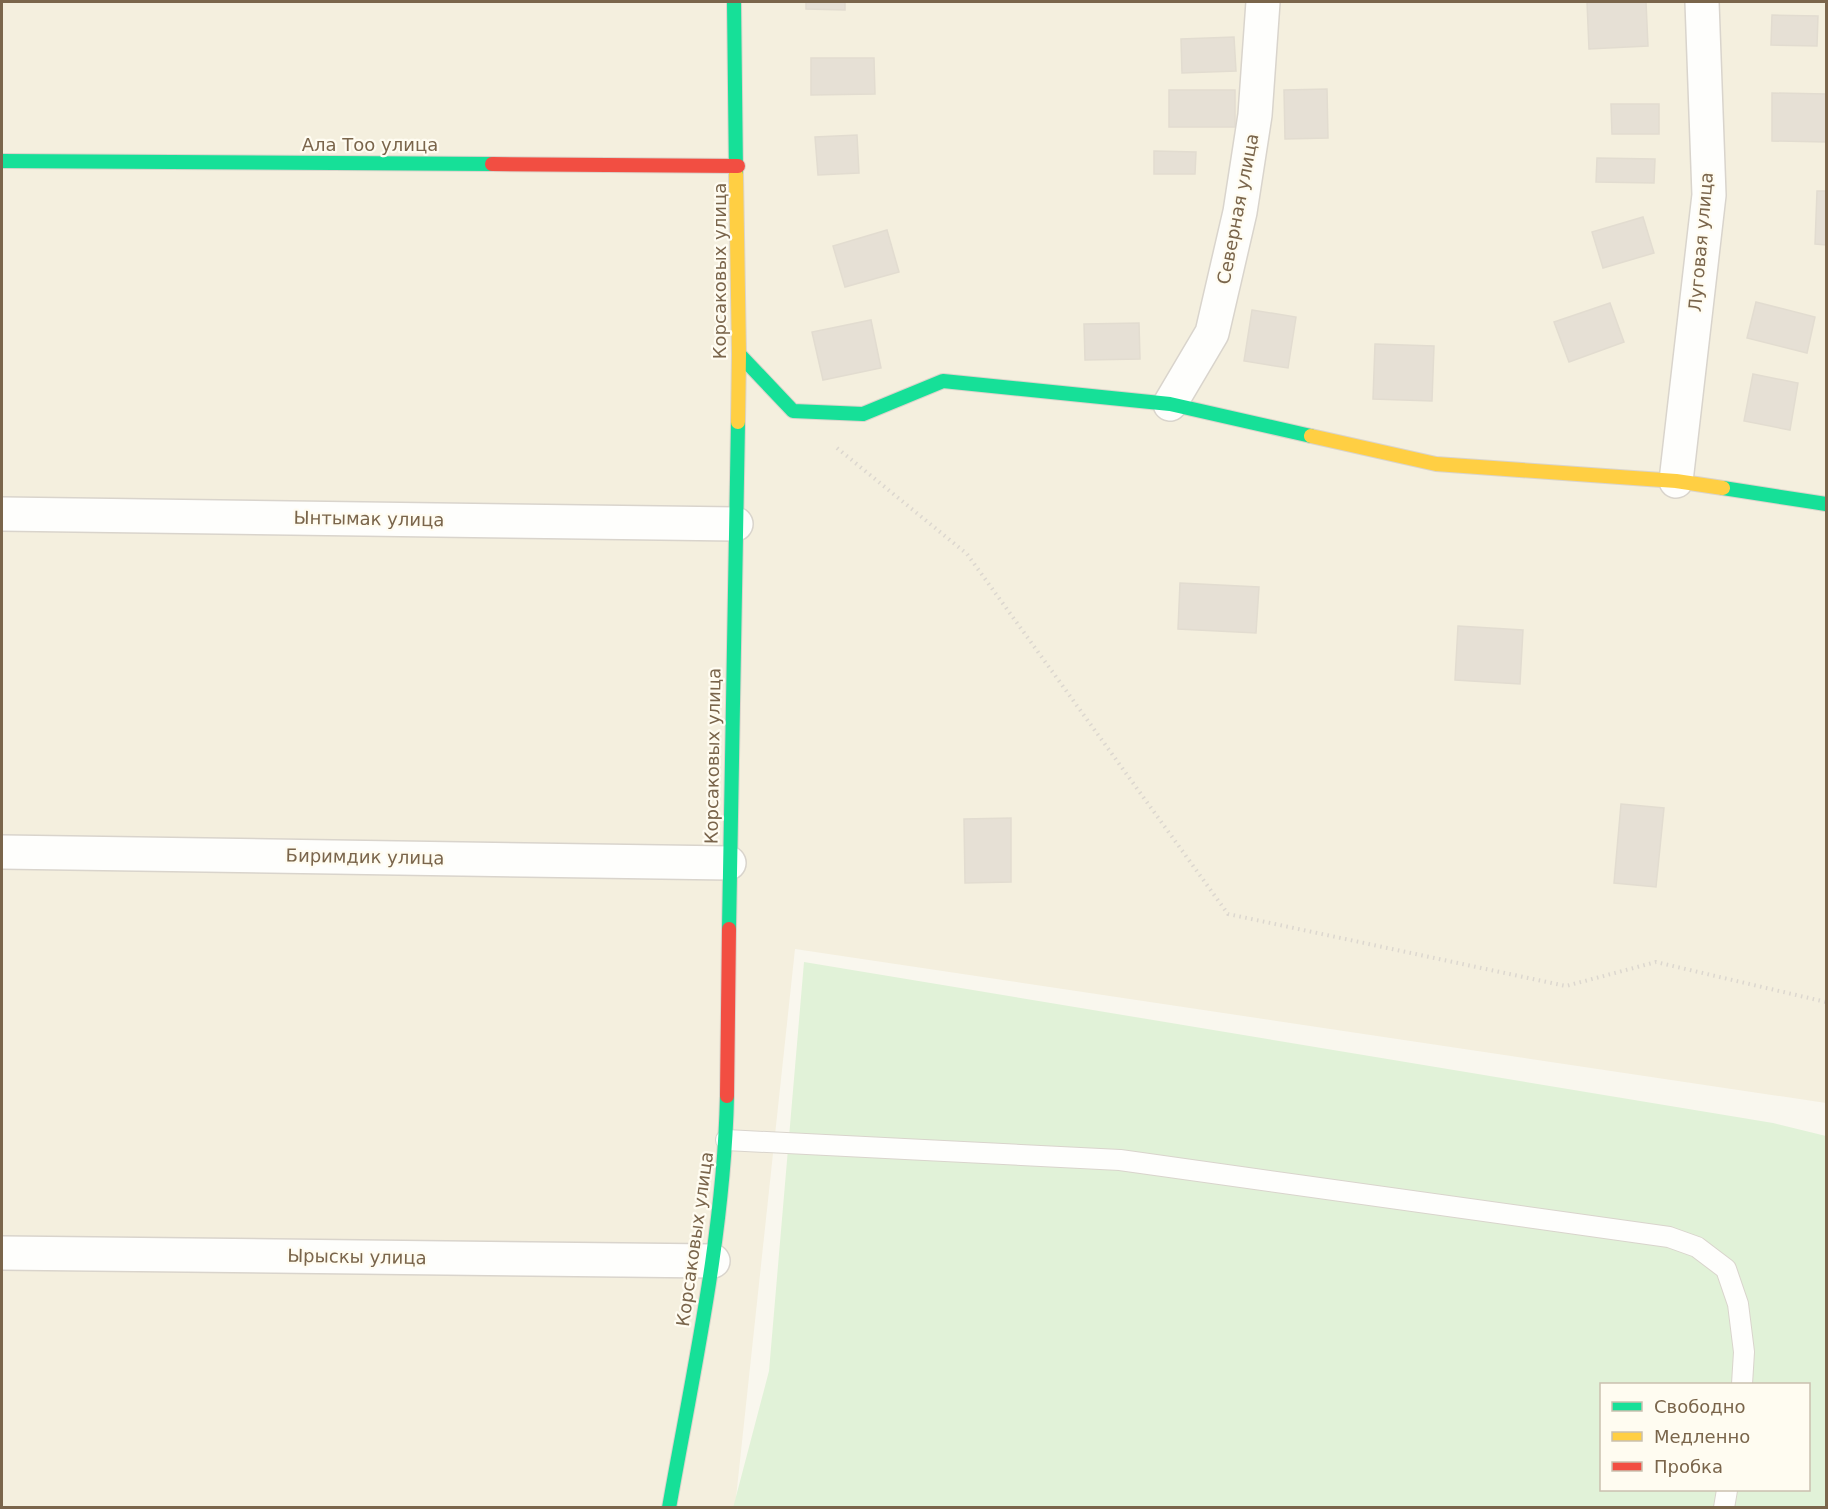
<svg xmlns="http://www.w3.org/2000/svg" width="1828" height="1509" font-family="'DejaVu Sans',sans-serif">
  <rect width="100%" height="100%" fill="#f9f7ee"/>
  <!-- residential -->
  <polygon fill="#f4efde" points="2,2 1826,2 1826,1103 795,949 735,1507 2,1508"/>
  <!-- green -->
  <path fill="#e1f2d8" fill-rule="evenodd" d="M 804,962 L 1773,1123 L 1826,1136 L 1826,1507 L 733,1508 L 769,1371 ZM 1602,1384 L 1808,1384 L 1808,1490 L 1602,1490 Z"/>
  <!-- building -->
  <g fill="#e6e0d5" stroke="#e2dcd0" stroke-width="1.5">
    <polygon points="806,2 845,2 845,10 806,9"/>
    <polygon points="1587,2 1646,2 1648,46 1589,49"/>
    <polygon points="1772,15 1818,16 1817,46 1771,45"/>
    <polygon points="1234,37 1236,71 1182,73 1181,39"/>
    <polygon points="811,58 874,58 875,94 811,95"/>
    <polygon points="1327,89 1328,138 1285,139 1284,90"/>
    <rect x="1169" y="90" width="66" height="37"/>
    <polygon points="1772,93 1826,94 1826,142 1772,141"/>
    <polygon points="1611,104 1659,104 1659,134 1612,134"/>
    <polygon points="857,135 859,173 818,175 815,137"/>
    <polygon points="1154,151 1196,152 1195,174 1154,174"/>
    <polygon points="1597,158 1655,159 1654,183 1596,182"/>
    <polygon points="1817,191 1826,191 1826,245 1815,244"/>
    <polygon points="1643,217 1654,253 1603,268 1592,232"/>
    <polygon points="887,230 899,272 845,287 833,246"/>
    <polygon points="1756,302 1815,317 1807,353 1747,338"/>
    <polygon points="1610,303 1624,342 1569,362 1554,322"/>
    <polygon points="1252,310 1296,317 1288,368 1244,361"/>
    <polygon points="871,320 881,368 823,380 812,332"/>
    <polygon points="1139,323 1140,359 1085,360 1084,324"/>
    <polygon points="1375,344 1434,346 1432,401 1373,399"/>
    <polygon points="1753,374 1798,383 1790,430 1744,421"/>
    <polygon points="1180,583 1259,587 1256,633 1178,629"/>
    <polygon points="1458,626 1523,630 1520,684 1455,680"/>
    <polygon points="1621,804 1664,808 1656,887 1614,883"/>
    <polygon points="1011,818 1011,882 965,883 964,819"/>
  </g>
  <g fill="none" stroke-linecap="round" stroke-linejoin="round">
    <defs>
      <g id="lane">
        <polyline points="726,1140 1120,1160 1669,1237 1697,1247 1726,1269 1738,1304 1744,1352 1742,1384"/>
        <polyline points="1724,1508 1727,1490"/>
      </g>
      <g id="street">
        <polyline points="1170,404 1212,333 1240,212 1255,115 1263,2"/>
        <polyline points="1676,481 1709,195 1702,2"/>
        <polyline points="2,514 736,524"/>
        <polyline points="2,852 729,863"/>
        <polyline points="2,1253 713,1261"/>
      </g>
      <g id="fast">
        <polyline points="734,2 736,174"/>
        <polyline points="2,161 492,164"/>
        <polyline points="739,354 793,411 863,414 943,381 1170,404 1311,436"/>
        <polyline points="1723,488 1826,504"/>
        <polyline points="729,929 738,422"/>
        <path d="M 669,1508 C 693,1372 724,1235 727,1096"/>
      </g>
      <g id="slow">
        <polyline points="736,174 739,354 738,422"/>
        <polyline points="1311,436 1436,464 1676,481 1723,488"/>
      </g>
      <g id="jam">
        <polyline points="492,164 738,166"/>
        <polyline points="727,1096 729,929"/>
      </g>
    </defs>
    <!-- lane casing -->
    <use href="#lane" stroke="#d9d4cc" stroke-width="22"/>
    <!-- street casing -->
    <use href="#street" stroke="#d9d4cc" stroke-width="36"/>
    <!-- fast casing -->
    <use href="#fast" stroke="#dad4cb" stroke-width="16"/>
    <!-- slow casing -->
    <use href="#slow" stroke="#dad4cb" stroke-width="16"/>
    <!-- jam casing -->
    <use href="#jam" stroke="#dad4cb" stroke-width="16"/>
    <!-- path -->
    <polyline stroke="#dcd7cf" stroke-width="4" stroke-dasharray="1.5 4.5" stroke-linecap="butt" points="837,448 967,554 1228,914 1566,986 1656,962 1826,1002"/>
    <!-- lane -->
    <use href="#lane" stroke="#fefefc" stroke-width="20"/>
    <!-- street -->
    <use href="#street" stroke="#fefefc" stroke-width="33"/>
    <!-- fast -->
    <use href="#fast" stroke="#16e098" stroke-width="14"/>
    <!-- slow -->
    <use href="#slow" stroke="#ffcf43" stroke-width="14"/>
    <!-- jam -->
    <use href="#jam" stroke="#f24e42" stroke-width="14"/>
  </g>
  <g text-anchor="middle" stroke-width="4.5" stroke-linejoin="round" paint-order="stroke">
    <!-- street labels -->
    <g font-size="18" fill="#7a654b" stroke="#fffcf1">
      <text x="370" y="151">Ала Тоо улица</text>
      <text transform="translate(1238 209) rotate(-79)" y="6">Северная улица</text>
      <text transform="translate(1701 242) rotate(-85)" y="6">Луговая улица</text>
      <text transform="translate(720 271) rotate(-90)" y="6">Корсаковых улица</text>
      <text transform="translate(369 519) rotate(1)" y="6">Ынтымак улица</text>
      <text transform="translate(713 756) rotate(-89)" y="6">Корсаковых улица</text>
      <text transform="translate(365 857) rotate(1)" y="6">Биримдик улица</text>
      <text transform="translate(695 1239) rotate(-82)" y="6">Корсаковых улица</text>
      <text transform="translate(357 1257) rotate(1)" y="6">Ырыскы улица</text>
    </g>
  </g>
  <!-- border -->
  <rect width="1828" height="1509" fill="none" stroke="#7a654b" stroke-width="6"/>
  <!-- legend -->
  <rect x="1600" y="1383" width="210" height="108" fill="#fffcf1" stroke="#cac0af" stroke-width="1.5"/>
  <rect x="1612" y="1402" width="30" height="9" fill="#16e098" stroke="#cac0af" stroke-width="1.5"/>
  <text x="1654" y="1413" font-size="18" fill="#7a654b">Свободно</text>
  <rect x="1612" y="1432" width="30" height="9" fill="#ffcf43" stroke="#cac0af" stroke-width="1.5"/>
  <text x="1654" y="1443" font-size="18" fill="#7a654b">Медленно</text>
  <rect x="1612" y="1462" width="30" height="9" fill="#f24e42" stroke="#cac0af" stroke-width="1.5"/>
  <text x="1654" y="1473" font-size="18" fill="#7a654b">Пробка</text>
</svg>
